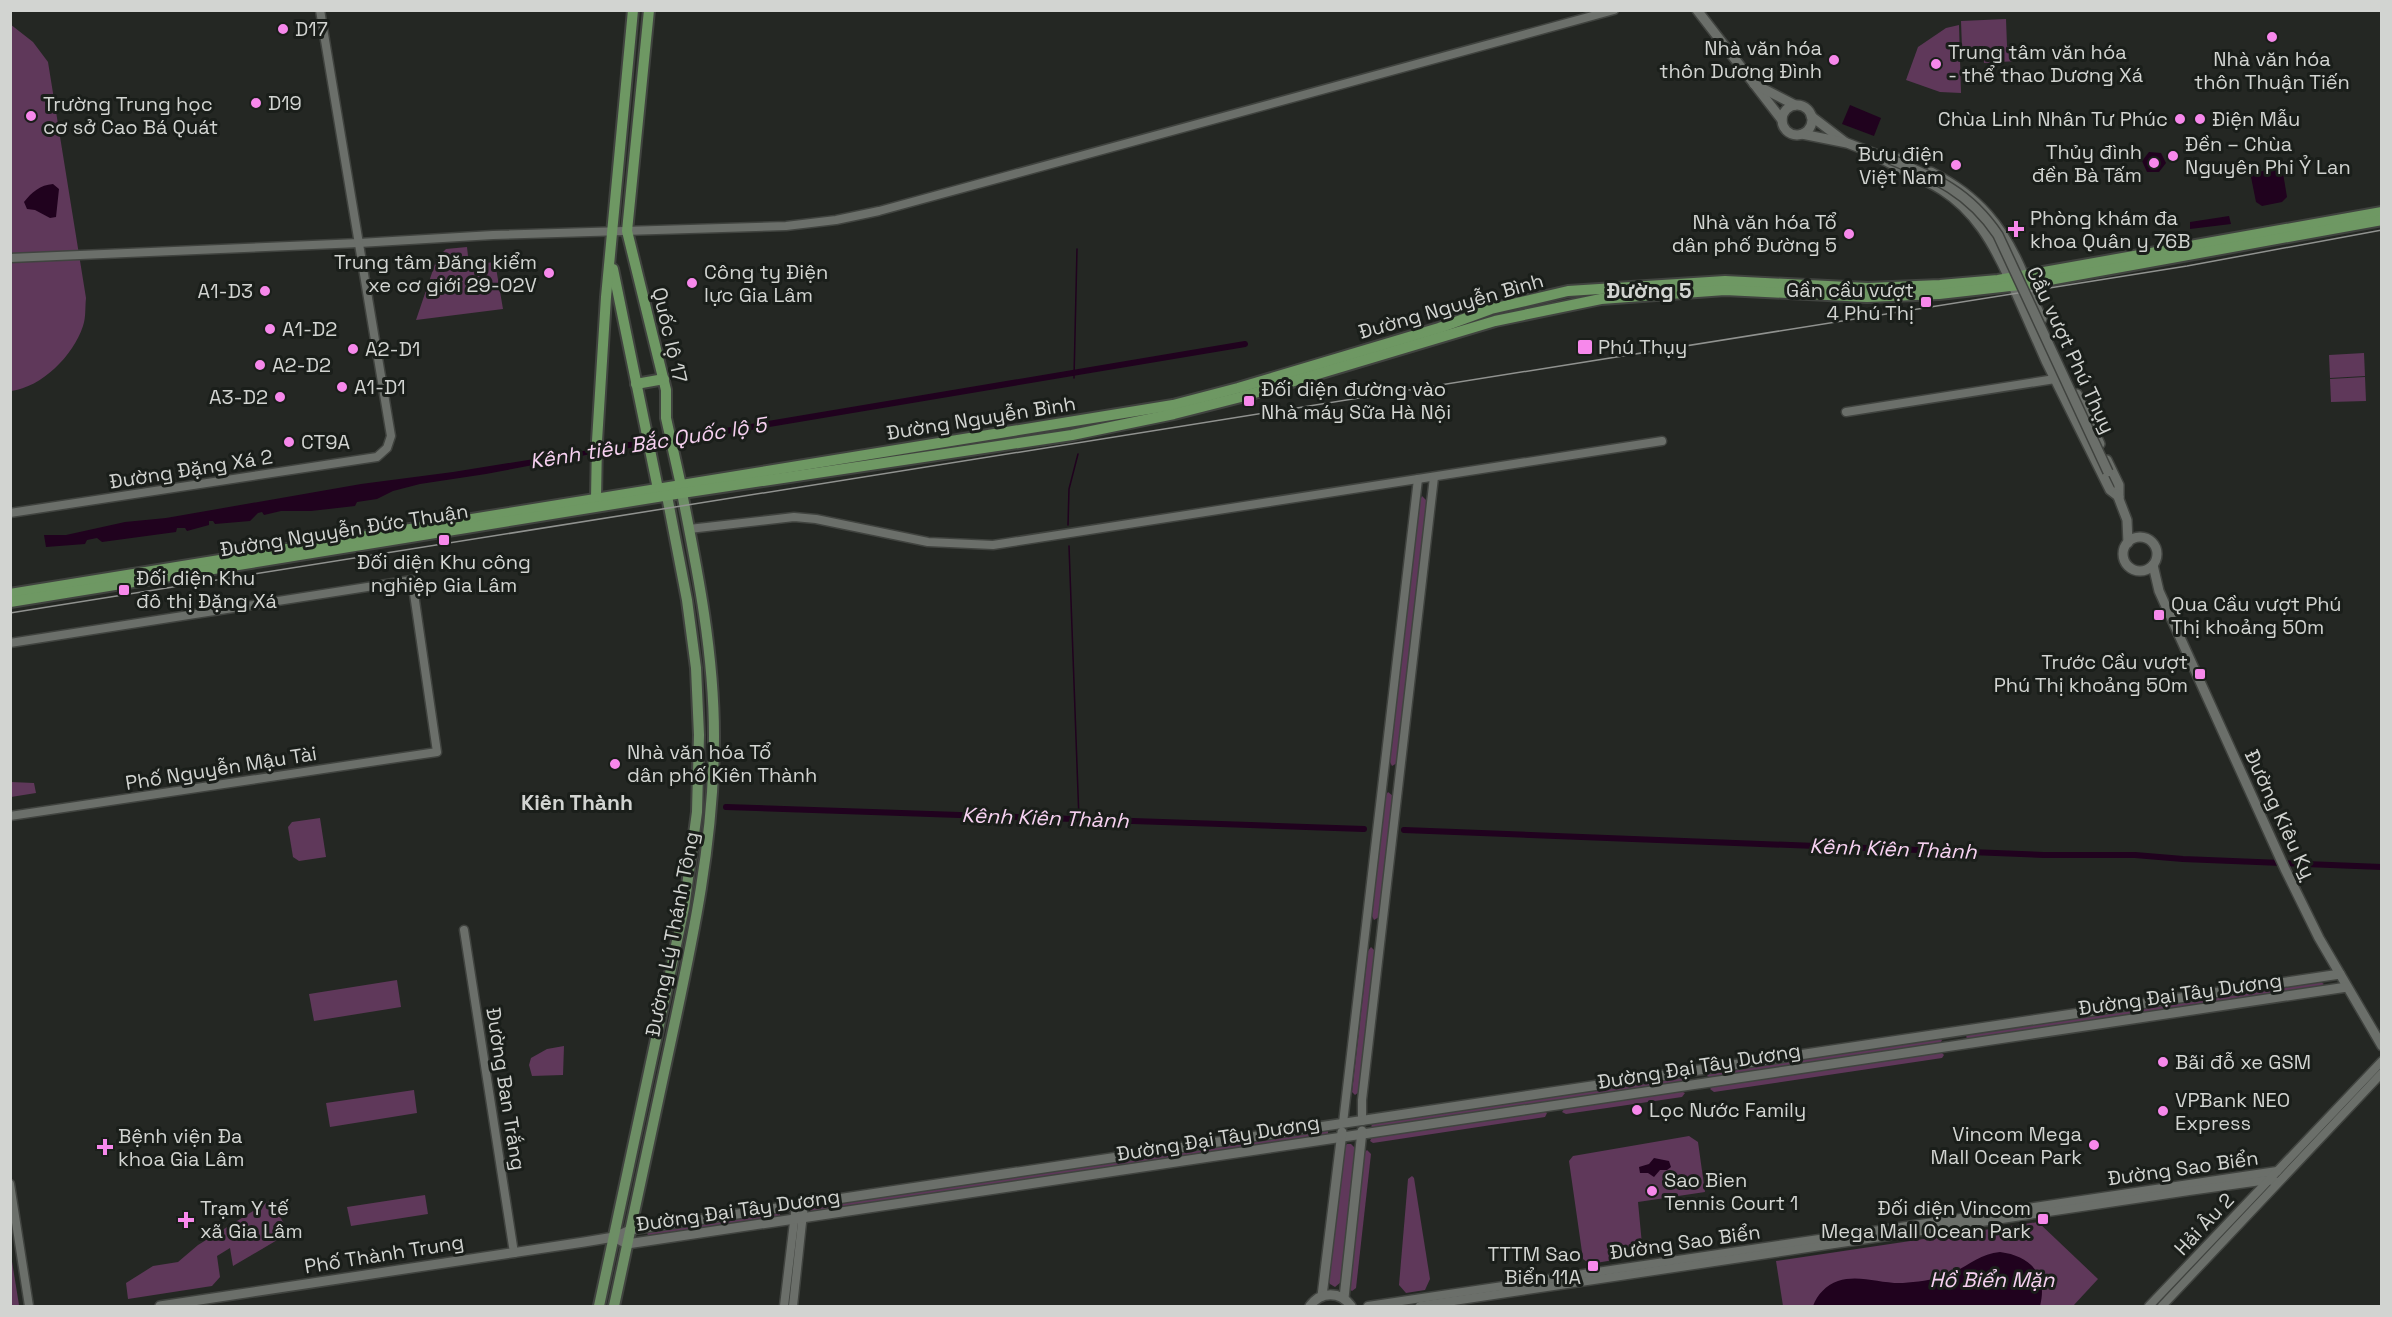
<svg xmlns="http://www.w3.org/2000/svg" width="2392" height="1317" font-family="'Space Grotesk',sans-serif">
  <rect width="100%" height="100%" fill="#242723"/>
  <!-- green -->
  <g fill="#5f385a">
    <polygon points="2006,19 2007,46 2017,46 2017,61 1984,63 1983,47 1962,48 1961,21"/>
    <path d="M 10,24 L 33,42 L 48,62 L 86,298 C 85,307 86,318 83,326 C 73,356 42,387 11,391 Z"/>
    <polygon points="1959,25 1961,93 1940,92 1906,80 1918,47 1946,28"/>
    <polygon points="467,247 469,265 495,262 503,309 416,320 437,258 446,249"/>
    <polygon points="2364,353 2365,376 2330,378 2329,355"/>
    <polygon points="2365,377 2366,401 2331,402 2330,379"/>
    <polygon points="1422,496 1427,501 1397,763 1392,766 1390,762 1420,500"/>
    <polygon points="11,782 34,783 36,793 11,797"/>
    <polygon points="1388,792 1393,796 1379,917 1374,920 1372,916 1386,795"/>
    <polygon points="320,818 326,857 299,861 293,857 288,827 292,822"/>
    <polygon points="1371,947 1375,951 1359,1092 1355,1095 1352,1092 1368,951"/>
    <polygon points="397,980 401,1007 314,1021 309,994"/>
    <polygon points="2319,981 2324,984 2320,987 1969,1040 1966,1037 1968,1034"/>
    <polygon points="1938,1038 1942,1040 1940,1044 1711,1078 1707,1076 1711,1072"/>
    <polygon points="564,1046 563,1075 532,1076 529,1065 531,1058 547,1049"/>
    <polygon points="1941,1052 1944,1055 1942,1058 1714,1092 1710,1089 1713,1086"/>
    <polygon points="1679,1077 1683,1080 1680,1083 1374,1129 1371,1126 1374,1123"/>
    <polygon points="414,1090 417,1113 330,1127 326,1103"/>
    <polygon points="1681,1091 1685,1093 1682,1097 1566,1114 1562,1112 1565,1108"/>
    <polygon points="1544,1111 1547,1113 1545,1117 1373,1143 1370,1141 1372,1137"/>
    <polygon points="1325,1130 1328,1131 1328,1135 811,1212 810,1210 812,1207"/>
    <polygon points="1689,1136 1698,1142 1705,1192 1638,1202 1643,1255 1590,1264 1583,1259 1569,1161 1573,1156"/>
    <polygon points="1347,1144 1351,1144 1356,1149 1341,1282 1335,1287 1330,1284 1328,1280 1344,1147"/>
    <polygon points="1367,1150 1371,1154 1356,1288 1352,1291 1349,1289 1364,1153"/>
    <polygon points="1412,1176 1414,1178 1430,1279 1425,1290 1406,1293 1399,1285 1408,1179"/>
    <polygon points="425,1195 428,1214 351,1226 347,1207"/>
    <polygon points="271,1200 289,1233 233,1266 230,1248 217,1256 220,1277 212,1286 128,1299 126,1283 153,1266 178,1262 198,1245"/>
    <polygon points="775,1212 780,1213 780,1217 651,1237 647,1234 649,1231"/>
    <polygon points="2038,1222 2098,1279 2073,1306 1783,1306 1776,1261"/>
    <polygon points="10,1249 19,1305 18,1306 11,1306"/>
  </g>
  <!-- water -->
  <g fill="#20021e">
    <polygon points="1850,105 1881,118 1874,136 1842,124"/>
    <polygon points="2149,152 2161,153 2166,163 2159,172 2147,172 2142,161"/>
    <polygon points="2275,168 2283,173 2287,197 2282,202 2262,206 2256,202 2251,177 2255,173"/>
    <path d="M 53,184 L 59,189 L 56,217 L 50,218 L 35,210 L 27,209 L 24,202 C 32,192 40,185 53,184 Z"/>
    <polygon points="2229,216 2231,224 2190,229 2190,222"/>
    <polygon points="602,448 602,452 486,474 420,484 393,491 377,499 357,502 355,506 311,511 281,511 264,515 262,512 258,513 250,521 215,524 213,521 209,521 209,525 187,531 185,528 177,528 176,532 102,542 97,538 87,540 85,544 46,547 44,535 66,535 125,522 166,518 361,484 453,472"/>
    <polygon points="1654,1158 1669,1161 1671,1167 1667,1170 1660,1170 1654,1177 1648,1173 1640,1173 1639,1167 1649,1164"/>
    <path d="M 2000,1252 C 2031,1256 2048,1275 2040,1306 L 1813,1306 C 1817,1295 1826,1285 1838,1281 C 1859,1274 1881,1284 1903,1283 C 1916,1282 1932,1280 1945,1276 C 1965,1269 1978,1254 2000,1252 Z"/>
  </g>
  <g fill="none" stroke-linecap="round" stroke-linejoin="round">
    <!-- stream -->
    <g stroke="#20021e" stroke-width="1.5">
      <polyline points="1074,378 1077,249"/>
      <polyline points="1068,525 1069,489 1078,454"/>
      <polyline points="1069,546 1079,820"/>
    </g>
    <!-- canal -->
    <g stroke="#20021e" stroke-width="6">
      <polyline points="595,450 739,429 1245,344"/>
      <polyline points="726,807 1364,829"/>
      <polyline points="1404,830 2044,855 2135,855 2183,859 2382,867"/>
    </g>
    <defs>
      <g id="tertiary">
        <polyline points="10,258 359,243 493,235 786,226 836,220 879,211 1614,10"/>
        <polyline points="1846,412 2055,379"/>
        <polyline points="10,513 377,457 387,448 391,436 320,10"/>
        <polyline points="689,529 794,517 816,519 928,542 993,545 1662,441"/>
        <polyline points="10,643 412,580 437,752 10,816"/>
        <polyline points="464,930 514,1253"/>
        <polyline points="1362,1121 1362,1100 1434,477"/>
        <polyline points="1343,1123 1418,479"/>
        <polyline points="10,1184 29,1306"/>
        <polyline points="784,1306 796,1205"/>
        <polyline points="793,1306 804,1204"/>
        <polyline points="1368,1306 2277,1171"/>
        <polyline points="1420,1306 2189,1191 2268,1180 2278,1182"/>
        <polyline points="2149,1306 2382,1061"/>
        <polyline points="2162,1306 2382,1073"/>
      </g>
      <g id="secondary">
        <polyline points="1697,10 1782,120"/>
        <polyline points="1754,84 1795,105"/>
        <circle cx="1797" cy="120" r="15"/>
        <polyline points="1811,116 1845,142"/>
        <polyline points="1802,134 1847,143 1881,156"/>
        <polyline points="1875,155 1887,155 1899,159"/>
        <path d="M 1875,155 C 1896,168 1920,176 1942,190 C 1975,211 1993,243 2009,278"/>
        <path d="M 1931,172 C 1979,196 2004,227 2024,276"/>
        <polyline points="2026,284 2042,319"/>
        <polyline points="2013,286 2046,361 2110,490 2119,497"/>
        <polyline points="2077,394 2100,444"/>
        <polyline points="2107,460 2119,485 2119,497"/>
        <polyline points="2117,494 2127,520 2128,543"/>
        <circle cx="2140" cy="554" r="17"/>
        <polyline points="2153,565 2159,591 2285,869 2319,938 2382,1046"/>
        <polyline points="614,1237 627,1244 2347,987"/>
        <polyline points="1322,1296 1342,1132"/>
        <polyline points="1344,1298 1362,1131"/>
        <polyline points="160,1306 584,1242 614,1237 630,1230 2340,974"/>
        <path d="M 1310,1306 C 1321,1291 1340,1291 1351,1306"/>
      </g>
      <g id="primary">
        <polyline points="599,1306 684,908 697,812 699,735 696,668 687,600 667,496"/>
        <path d="M 614,1306 C 633,1218 652,1129 671,1040 C 693,938 714,841 714,736 C 714,654 698,573 682,493"/>
      </g>
      <g id="trunk">
        <polyline points="649,10 627,231 666,390 666,418 682,490"/>
        <polyline points="613,269 658,489 663,493"/>
        <polyline points="636,384 664,379"/>
        <polyline points="596,499 597,441 606,297 633,10"/>
        <polyline points="10,594 1173,405 1238,388 1439,328 1491,309 1568,291 1725,281 1868,288 1940,285 1998,280 2382,212"/>
        <polyline points="10,602 682,493 1072,435 1174,414 1241,397 1495,321 1601,299 1725,290 1867,297 1939,294 2028,284 2382,220"/>
      </g>
    </defs>
    <!-- tertiary casing -->
    <use href="#tertiary" stroke="#40433f" stroke-width="11"/>
    <!-- secondary casing -->
    <use href="#secondary" stroke="#40433f" stroke-width="12"/>
    <!-- primary casing -->
    <use href="#primary" stroke="#40433f" stroke-width="14"/>
    <!-- trunk casing -->
    <use href="#trunk" stroke="#40433f" stroke-width="14"/>
    <!-- tertiary -->
    <use href="#tertiary" stroke="#6b6f6a" stroke-width="8"/>
    <!-- secondary -->
    <use href="#secondary" stroke="#6b6f6a" stroke-width="9"/>
    <!-- primary -->
    <use href="#primary" stroke="#6d8e65" stroke-width="10"/>
    <!-- trunk -->
    <use href="#trunk" stroke="#6e9863" stroke-width="10"/>
    <!-- rail -->
    <polyline stroke="#90928f" stroke-width="1.5" points="10,613 2187,266 2382,230"/>
    <defs>
      <path id="secondary-bridge" d="M 1890,159 C 1936,178 1969,192 1998,235 L 2108,472"/>
    </defs>
    <!-- secondary-bridge casing -->
    <use href="#secondary-bridge" stroke="#40433f" stroke-width="12" stroke-linecap="butt"/>
    <!-- secondary-bridge -->
    <use href="#secondary-bridge" stroke="#6b6f6a" stroke-width="9"/>
  </g>
  <!-- markers -->
  <g fill="#f788eb" stroke="#1a1e1a" stroke-width="2">
    <circle cx="283" cy="29" r="6"/>
    <circle cx="2272" cy="37" r="6"/>
    <circle cx="1834" cy="60" r="6"/>
    <circle cx="1936" cy="64" r="6"/>
    <circle cx="256" cy="103" r="6"/>
    <circle cx="31" cy="116" r="6"/>
    <circle cx="2180" cy="119" r="6"/>
    <circle cx="2200" cy="119" r="6"/>
    <circle cx="2173" cy="156" r="6"/>
    <circle cx="2154" cy="163" r="6"/>
    <circle cx="1956" cy="165" r="6"/>
    <path d="M2013 220h6v6h6v6h-6v6h-6v-6h-6v-6h6z"/>
    <circle cx="1849" cy="234" r="6"/>
    <circle cx="549" cy="273" r="6"/>
    <circle cx="692" cy="283" r="6"/>
    <circle cx="265" cy="291" r="6"/>
    <rect x="1920" y="296" width="12" height="12" rx="3"/>
    <circle cx="270" cy="329" r="6"/>
    <rect x="1577" y="339" width="16" height="16" rx="3"/>
    <circle cx="353" cy="349" r="6"/>
    <circle cx="260" cy="365" r="6"/>
    <circle cx="342" cy="387" r="6"/>
    <circle cx="280" cy="397" r="6"/>
    <rect x="1243" y="395" width="12" height="12" rx="3"/>
    <circle cx="289" cy="442" r="6"/>
    <rect x="438" y="534" width="12" height="12" rx="3"/>
    <rect x="118" y="584" width="12" height="12" rx="3"/>
    <rect x="2153" y="609" width="12" height="12" rx="3"/>
    <rect x="2194" y="668" width="12" height="12" rx="3"/>
    <circle cx="615" cy="764" r="6"/>
    <circle cx="2163" cy="1062" r="6"/>
    <circle cx="1637" cy="1110" r="6"/>
    <circle cx="2163" cy="1111" r="6"/>
    <circle cx="2094" cy="1145" r="6"/>
    <path d="M102 1138h6v6h6v6h-6v6h-6v-6h-6v-6h6z"/>
    <circle cx="1652" cy="1191" r="6"/>
    <rect x="2037" y="1213" width="12" height="12" rx="3"/>
    <path d="M183 1211h6v6h6v6h-6v6h-6v-6h-6v-6h6z"/>
    <rect x="1587" y="1260" width="12" height="12" rx="3"/>
  </g>
  <g text-anchor="middle" stroke-width="6" stroke-linejoin="round" paint-order="stroke">
    <!-- poi labels -->
    <g font-size="20" fill="#d2d4d1" stroke="#1a1e1a" text-anchor="start">
      <text x="295" y="36">D17</text>
      <text x="1822" y="55" text-anchor="end">Nhà văn hóa<tspan x="1822" dy="23">thôn Dương Đình</tspan></text>
      <text x="1948" y="59">Trung tâm văn hóa<tspan x="1948" dy="23">- thể thao Dương Xá</tspan></text>
      <text x="2272" y="66" text-anchor="middle">Nhà văn hóa<tspan x="2272" dy="23">thôn Thuận Tiến</tspan></text>
      <text x="268" y="110">D19</text>
      <text x="43" y="111">Trường Trung học<tspan x="43" dy="23">cơ sở Cao Bá Quát</tspan></text>
      <text x="2168" y="126" text-anchor="end">Chùa Linh Nhân Tư Phúc</text>
      <text x="2212" y="126">Điện Mẫu</text>
      <text x="2185" y="151">Đền – Chùa<tspan x="2185" dy="23">Nguyên Phi Ỷ Lan</tspan></text>
      <text x="2142" y="159" text-anchor="end">Thủy đình<tspan x="2142" dy="23">đền Bà Tấm</tspan></text>
      <text x="1944" y="161" text-anchor="end">Bưu điện<tspan x="1944" dy="23">Việt Nam</tspan></text>
      <text x="2030" y="225">Phòng khám đa<tspan x="2030" dy="23">khoa Quân y 76B</tspan></text>
      <text x="1837" y="229" text-anchor="end">Nhà văn hóa Tổ<tspan x="1837" dy="23">dân phố Đường 5</tspan></text>
      <text x="537" y="269" text-anchor="end">Trung tâm Đăng kiểm<tspan x="537" dy="23">xe cơ giới 29-02V</tspan></text>
      <text x="704" y="279">Công ty Điện<tspan x="704" dy="23">lực Gia Lâm</tspan></text>
      <text x="1914" y="297" text-anchor="end">Gần cầu vượt<tspan x="1914" dy="23">4 Phú Thị</tspan></text>
      <text x="253" y="298" text-anchor="end">A1-D3</text>
      <text x="282" y="336">A1-D2</text>
      <text x="1598" y="354">Phú Thụy</text>
      <text x="365" y="356">A2-D1</text>
      <text x="272" y="372">A2-D2</text>
      <text x="354" y="394">A1-D1</text>
      <text x="1261" y="396">Đối diện đường vào<tspan x="1261" dy="23">Nhà máy Sữa Hà Nội</tspan></text>
      <text x="268" y="404" text-anchor="end">A3-D2</text>
      <text x="301" y="449">CT9A</text>
      <text x="444" y="569" text-anchor="middle">Đối diện Khu công<tspan x="444" dy="23">nghiệp Gia Lâm</tspan></text>
      <text x="136" y="585">Đối diện Khu<tspan x="136" dy="23">đô thị Đặng Xá</tspan></text>
      <text x="2171" y="611">Qua Cầu vượt Phú<tspan x="2171" dy="23">Thị khoảng 50m</tspan></text>
      <text x="2188" y="669" text-anchor="end">Trước Cầu vượt<tspan x="2188" dy="23">Phú Thị khoảng 50m</tspan></text>
      <text x="627" y="759">Nhà văn hóa Tổ<tspan x="627" dy="23">dân phố Kiên Thành</tspan></text>
      <text x="2175" y="1069">Bãi đỗ xe GSM</text>
      <text x="2175" y="1107">VPBank NEO<tspan x="2175" dy="23">Express</tspan></text>
      <text x="1649" y="1117">Lọc Nước Family</text>
      <text x="2082" y="1141" text-anchor="end">Vincom Mega<tspan x="2082" dy="23">Mall Ocean Park</tspan></text>
      <text x="118" y="1143">Bệnh viện Đa<tspan x="118" dy="23">khoa Gia Lâm</tspan></text>
      <text x="1664" y="1187">Sao Bien<tspan x="1664" dy="23">Tennis Court 1</tspan></text>
      <text x="200" y="1215">Trạm Y tế<tspan x="200" dy="23">xã Gia Lâm</tspan></text>
      <text x="2031" y="1215" text-anchor="end">Đối diện Vincom<tspan x="2031" dy="23">Mega Mall Ocean Park</tspan></text>
      <text x="1581" y="1261" text-anchor="end">TTTM Sao<tspan x="1581" dy="23">Biển 11A</tspan></text>
    </g>
    <!-- street labels -->
    <g font-size="20" fill="#d2d4d1" stroke="#1a1e1a">
      <text transform="translate(1451 306) rotate(-16)" y="7">Đường Nguyễn Bình</text>
      <text transform="translate(670 335) rotate(77)" y="7">Quốc lộ 17</text>
      <text transform="translate(2071 350) rotate(65)" y="7">Cầu vượt Phú Thụy</text>
      <text transform="translate(981 418) rotate(-9)" y="7">Đường Nguyễn Bình</text>
      <text transform="translate(191 469) rotate(-9)" y="7">Đường Đặng Xá 2</text>
      <text transform="translate(344 530) rotate(-9)" y="7">Đường Nguyễn Đức Thuận</text>
      <text transform="translate(221 768) rotate(-9)" y="7">Phố Nguyễn Mậu Tài</text>
      <text transform="translate(2280 814) rotate(65)" y="7">Đường Kiêu Kỵ</text>
      <text transform="translate(672 934) rotate(-79)" y="7">Đường Lý Thánh Tông</text>
      <text transform="translate(2180 994) rotate(-8)" y="7">Đường Đại Tây Dương</text>
      <text transform="translate(1699 1066) rotate(-9)" y="7">Đường Đại Tây Dương</text>
      <text transform="translate(506 1089) rotate(81)" y="7">Đường Ban Trắng</text>
      <text transform="translate(1218 1138) rotate(-9)" y="7">Đường Đại Tây Dương</text>
      <text transform="translate(2183 1168) rotate(-8)" y="7">Đường Sao Biển</text>
      <text transform="translate(738 1210) rotate(-8)" y="7">Đường Đại Tây Dương</text>
      <text transform="translate(2204 1224) rotate(-47)" y="7">Hải Âu 2</text>
      <text transform="translate(1685 1242) rotate(-8)" y="7">Đường Sao Biển</text>
      <text transform="translate(384 1254) rotate(-9)" y="7">Phố Thành Trung</text>
    </g>
    <!-- neighbourhood labels -->
    <g font-size="21" font-weight="bold" fill="#d2d4d1" stroke="#1a1e1a">
      <text x="1649" y="298">Đường 5</text>
      <text x="577" y="810">Kiên Thành</text>
    </g>
    <!-- water labels -->
    <g font-size="21" font-style="italic" fill="#f7d1f1" stroke="#1a1e1a">
      <text transform="translate(648 443) rotate(-9)" y="7">Kênh tiêu Bắc Quốc lộ 5</text>
      <text transform="translate(1045 818) rotate(2)" y="7">Kênh Kiên Thành</text>
      <text transform="translate(1893 849) rotate(2)" y="7">Kênh Kiên Thành</text>
      <text x="1992" y="1287">Hồ Biển Mặn</text>
    </g>
  </g>
  <!-- border -->
  <rect width="2392" height="1317" fill="none" stroke="#d2d4d1" stroke-width="24"/>
</svg>
